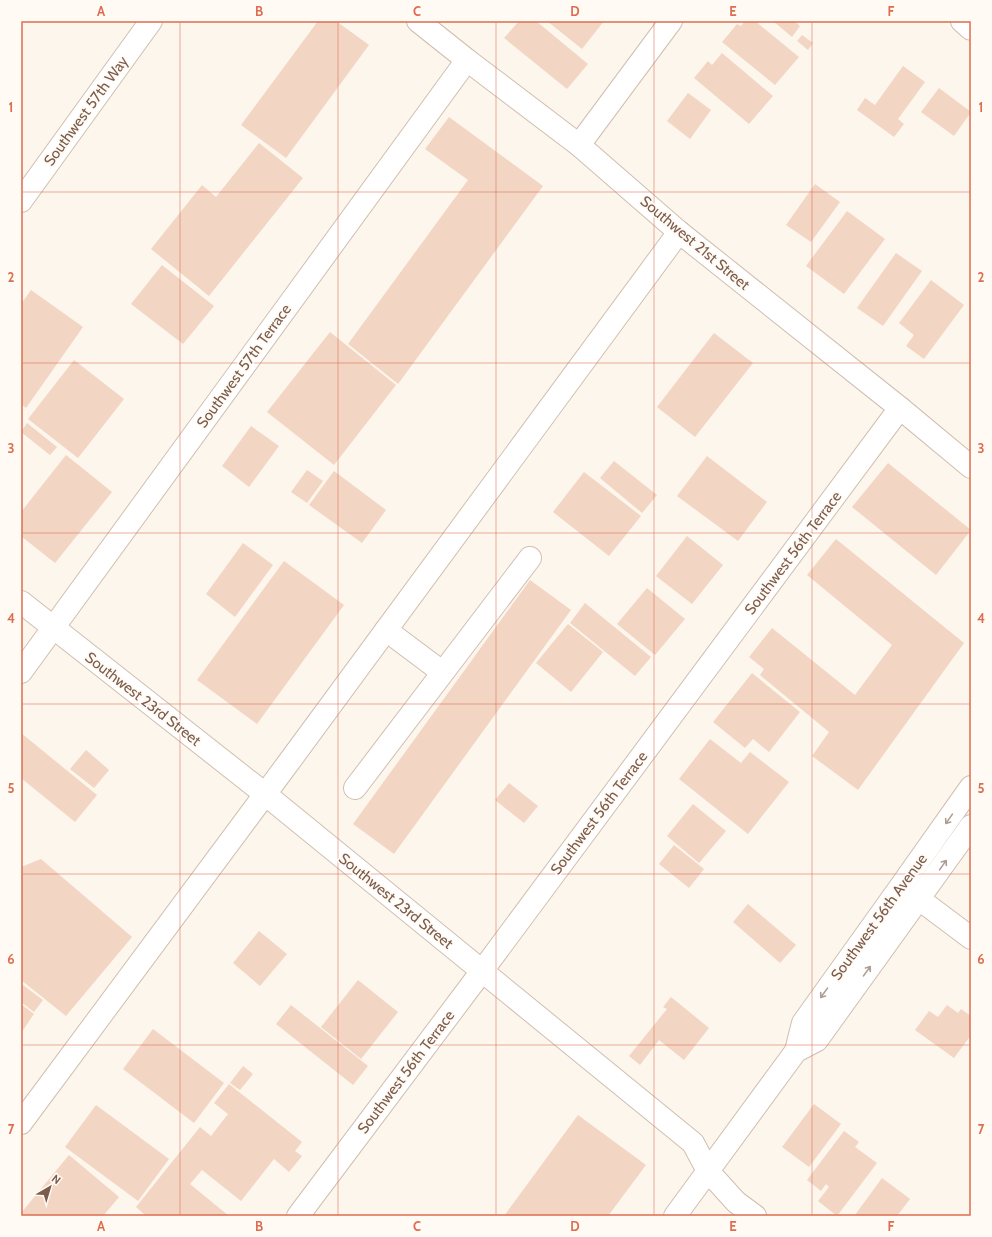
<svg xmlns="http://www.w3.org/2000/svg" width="992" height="1237" font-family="Cabin,sans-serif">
  <rect width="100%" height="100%" fill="#fdf6ec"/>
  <!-- building -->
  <g fill="#f3d5c3">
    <polygon points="318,21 336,21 369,45 286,158 241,125"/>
    <polygon points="519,21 536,21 588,64 567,89 504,38"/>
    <polygon points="547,21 604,21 582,49"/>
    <polygon points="745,21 755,21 799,57 775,85 722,42 737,24 741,26"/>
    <polygon points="773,21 794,21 800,26 792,37"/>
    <polygon points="802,35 813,43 808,50 797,41"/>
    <polygon points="722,53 773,96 749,124 694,78 708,61 712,65"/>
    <polygon points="903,66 925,82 898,119 904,124 894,137 857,110 865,98 875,105"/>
    <polygon points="939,88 971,112 954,136 921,112"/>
    <polygon points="688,93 711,110 690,139 667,121"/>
    <polygon points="449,117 543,186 398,384 348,344 468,180 425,149"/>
    <polygon points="259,143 303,178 209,296 151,249 202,185 216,197"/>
    <polygon points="815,184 840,202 811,242 786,225"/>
    <polygon points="847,211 885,239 844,294 806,266"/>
    <polygon points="896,253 922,271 883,326 857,308"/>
    <polygon points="162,265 214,306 183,344 131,304"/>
    <polygon points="931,280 964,305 924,359 906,346 914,335 899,323"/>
    <polygon points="31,290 83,327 26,408 21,404 21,304"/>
    <polygon points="330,332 396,385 334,465 267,412"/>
    <polygon points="714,333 753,363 695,437 657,407"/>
    <polygon points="74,360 124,399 78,458 28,419"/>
    <polygon points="27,423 57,447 50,455 21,432"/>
    <polygon points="251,426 279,446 249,487 222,466"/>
    <polygon points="66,455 112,492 55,563 21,536 21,512"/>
    <polygon points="707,456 767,502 738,541 677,496"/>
    <polygon points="614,461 657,495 642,513 600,478"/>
    <polygon points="888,463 971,530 936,575 852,507"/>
    <polygon points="307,470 323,481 307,503 291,492"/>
    <polygon points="334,471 386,510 362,543 309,505"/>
    <polygon points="584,472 641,516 609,556 553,512"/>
    <polygon points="687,536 723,565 692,604 656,576"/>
    <polygon points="836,539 964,643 858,790 812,756 829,732 760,675 764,669 749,657 772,628 855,695 892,645 807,575"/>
    <polygon points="243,543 273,565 235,617 206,594"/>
    <polygon points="284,561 344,605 257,724 197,680"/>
    <polygon points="530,580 571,610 394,854 353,824"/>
    <polygon points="647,588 685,619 655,655 617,624"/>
    <polygon points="585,603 651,657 635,676 570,623"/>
    <polygon points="568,624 603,652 571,692 536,663"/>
    <polygon points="752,673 800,712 769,752 753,739 745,748 713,722"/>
    <polygon points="21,733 97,795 75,822 21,778"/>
    <polygon points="710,739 741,763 750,752 789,782 748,834 679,779"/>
    <polygon points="86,750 109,770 94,788 70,769"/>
    <polygon points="509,783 538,806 524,823 495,800"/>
    <polygon points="693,804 726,831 699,863 667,836"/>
    <polygon points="674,845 704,869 689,888 659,864"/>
    <polygon points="41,859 132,937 66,1016 21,980 21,867"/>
    <polygon points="748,904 796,945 780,963 733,922"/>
    <polygon points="259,931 287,954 260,986 233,963"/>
    <polygon points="358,980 398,1012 361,1059 321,1027"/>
    <polygon points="23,985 43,1000 34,1012 21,1002 21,988"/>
    <polygon points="671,997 709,1028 684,1060 659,1040 640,1065 629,1056 667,1009 663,1007"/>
    <polygon points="21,1004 34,1014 21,1033"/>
    <polygon points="291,1005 368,1066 353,1085 276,1024"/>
    <polygon points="947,1005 958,1013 961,1009 971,1016 971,1035 954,1058 915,1030 929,1011 938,1017"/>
    <polygon points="153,1029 224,1083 194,1123 123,1069"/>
    <polygon points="243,1066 253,1074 240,1090 230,1083"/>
    <polygon points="229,1084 302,1142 295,1151 302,1156 289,1172 274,1159 241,1201 202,1170 190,1184 229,1216 146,1216 136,1207 200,1127 211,1136 228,1114 214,1103"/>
    <polygon points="814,1104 841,1124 809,1167 782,1147"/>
    <polygon points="96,1105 169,1159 138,1201 65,1147"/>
    <polygon points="578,1115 646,1165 608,1216 504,1216"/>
    <polygon points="844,1131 859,1142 855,1147 877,1163 837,1216 818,1201 829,1187 826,1184 821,1191 807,1180"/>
    <polygon points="69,1155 119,1197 103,1216 21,1216 21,1213"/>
    <polygon points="882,1178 910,1199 897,1216 856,1216 855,1215"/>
  </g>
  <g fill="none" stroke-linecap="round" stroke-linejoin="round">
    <defs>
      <g id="minor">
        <polyline points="418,21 467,60 579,145 679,232 900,408 971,467"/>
        <polyline points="962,21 971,29"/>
        <polyline points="579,145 671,21"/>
        <polyline points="21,201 151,21"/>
        <polyline points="21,602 265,794 693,1143 708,1171 736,1202 755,1216"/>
        <polyline points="386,630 442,672"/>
        <polyline points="21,672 467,60"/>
        <polyline points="355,788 530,558"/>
        <polyline points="919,899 971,938"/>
        <polyline points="796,1051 817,1040 971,826"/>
        <polyline points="21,1123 286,766 679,232"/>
        <polyline points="298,1216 482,971 900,408"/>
        <polyline points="675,1216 796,1051 803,1023 901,886 971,787"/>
      </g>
    </defs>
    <!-- minor casing -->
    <use href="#minor" stroke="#d1beb0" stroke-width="24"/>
    <!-- minor -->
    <use href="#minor" stroke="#fff" stroke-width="22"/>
  </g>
  <!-- one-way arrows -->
  <defs><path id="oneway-shaft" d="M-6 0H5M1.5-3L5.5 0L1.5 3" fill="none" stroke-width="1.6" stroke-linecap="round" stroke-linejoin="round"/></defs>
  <g stroke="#af9d94">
    <use href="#oneway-shaft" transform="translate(949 819) rotate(125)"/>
    <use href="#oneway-shaft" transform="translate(943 865) rotate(-55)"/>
    <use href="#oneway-shaft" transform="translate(867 971) rotate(-54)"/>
    <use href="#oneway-shaft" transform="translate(824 993) rotate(126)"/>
  </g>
  <!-- grid -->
  <path fill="none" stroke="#dc6d51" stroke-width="1" stroke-opacity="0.55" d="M 180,21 L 180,1216M 338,21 L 338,1216M 496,21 L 496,1216M 654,21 L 654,1216M 812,21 L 812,1216M 21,192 L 971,192M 21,363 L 971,363M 21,533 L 971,533M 21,704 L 971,704M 21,874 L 971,874M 21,1045 L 971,1045"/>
  <g text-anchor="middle" stroke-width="3.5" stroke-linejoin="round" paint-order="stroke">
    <!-- street labels -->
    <g font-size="15" fill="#7a5c4d" stroke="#fffaf3">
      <text transform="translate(86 111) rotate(-54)" y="5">Southwest 57th Way</text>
      <text transform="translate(695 243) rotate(40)" y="5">Southwest 21st Street</text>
      <text transform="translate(244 366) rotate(-54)" y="5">Southwest 57th Terrace</text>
      <text transform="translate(793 553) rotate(-53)" y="5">Southwest 56th Terrace</text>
      <text transform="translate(143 699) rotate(38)" y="5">Southwest 23rd Street</text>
      <text transform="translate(599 813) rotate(-53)" y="5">Southwest 56th Terrace</text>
      <text transform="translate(396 901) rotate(39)" y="5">Southwest 23rd Street</text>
      <text transform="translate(879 917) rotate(-54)" y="5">Southwest 56th Avenue</text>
      <text transform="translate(406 1072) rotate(-53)" y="5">Southwest 56th Terrace</text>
    </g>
  </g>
  <!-- border -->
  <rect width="992" height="1237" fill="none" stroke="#fffaf3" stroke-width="44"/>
  <!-- north arrow -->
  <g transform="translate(50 1187) rotate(38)" stroke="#fffaf3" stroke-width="3" paint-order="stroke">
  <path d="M0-3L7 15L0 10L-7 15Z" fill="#7a5c4d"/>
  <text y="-6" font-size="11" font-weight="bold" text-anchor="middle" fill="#7a5c4d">N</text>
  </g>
  <rect x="22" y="22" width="948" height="1193" fill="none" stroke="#dc6d51" stroke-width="1.5"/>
  <g font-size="13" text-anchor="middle" font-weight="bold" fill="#dc6d51">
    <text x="101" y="16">A</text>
    <text x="259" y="16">B</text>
    <text x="417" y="16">C</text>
    <text x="575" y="16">D</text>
    <text x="733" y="16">E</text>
    <text x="891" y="16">F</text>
    <text x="11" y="112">1</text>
    <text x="981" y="112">1</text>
    <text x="11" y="282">2</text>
    <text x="981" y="282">2</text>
    <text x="11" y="453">3</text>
    <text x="981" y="453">3</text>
    <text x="11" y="623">4</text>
    <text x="981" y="623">4</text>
    <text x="11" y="793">5</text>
    <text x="981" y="793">5</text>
    <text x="11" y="964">6</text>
    <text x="981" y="964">6</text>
    <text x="11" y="1134">7</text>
    <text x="981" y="1134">7</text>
    <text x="101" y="1231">A</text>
    <text x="259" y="1231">B</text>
    <text x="417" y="1231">C</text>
    <text x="575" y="1231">D</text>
    <text x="733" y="1231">E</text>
    <text x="891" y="1231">F</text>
  </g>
</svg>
